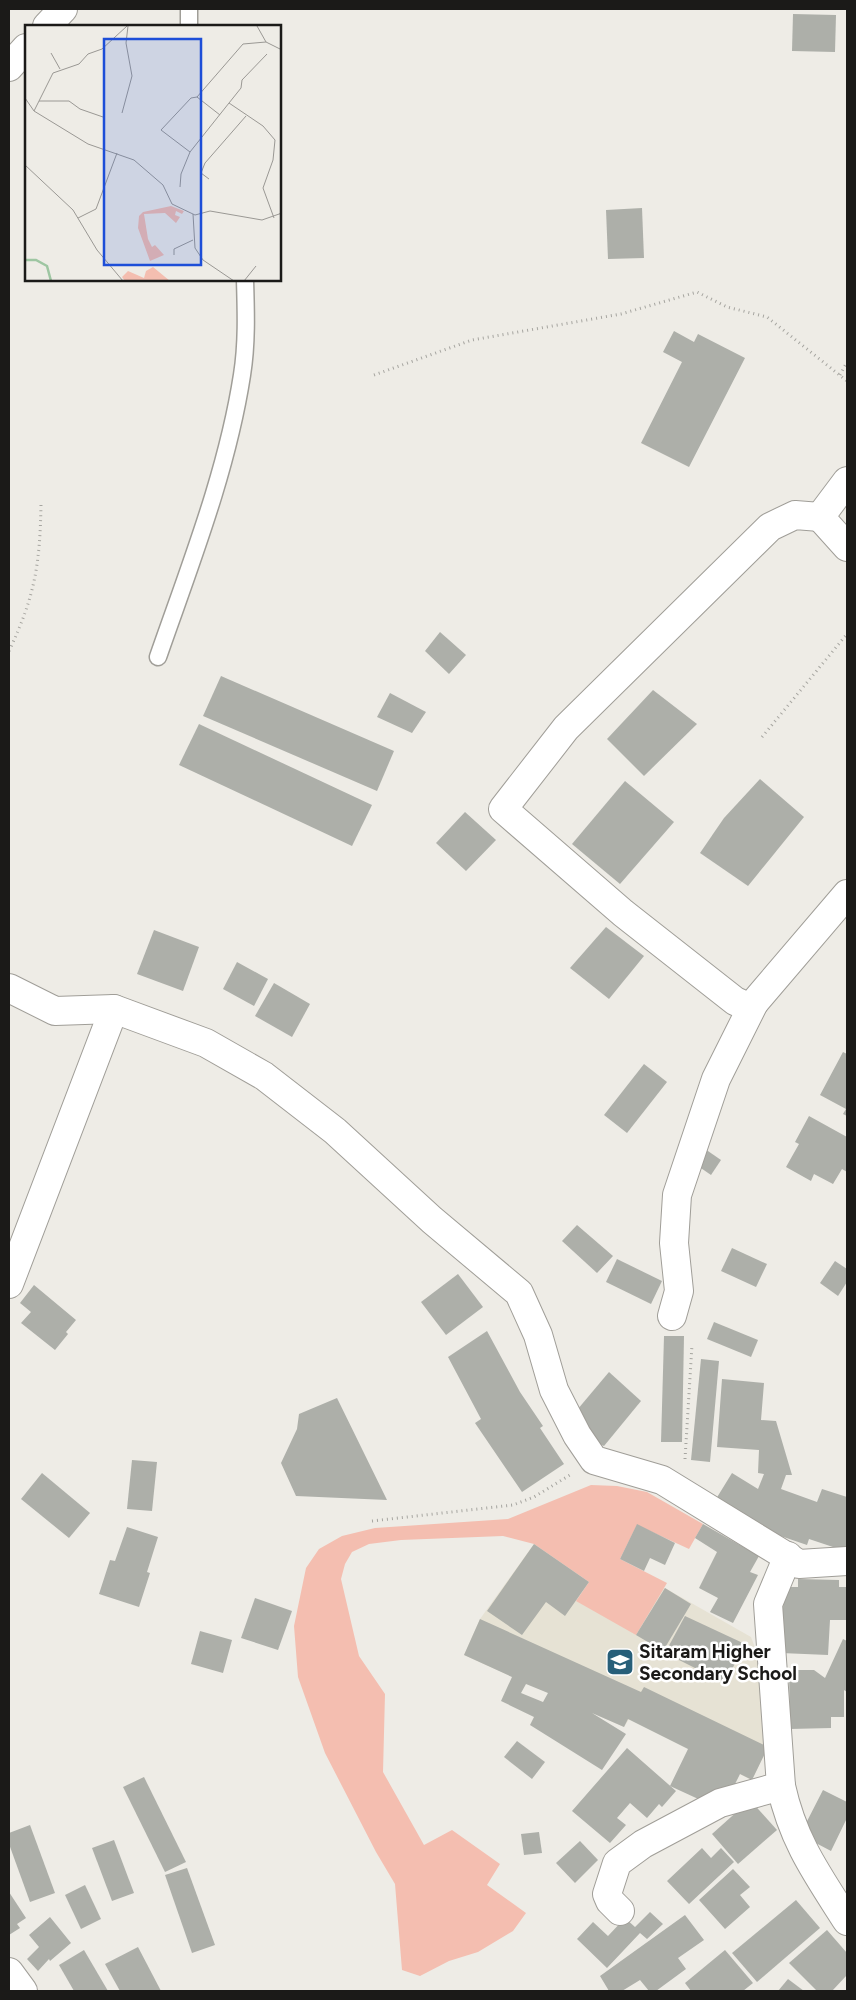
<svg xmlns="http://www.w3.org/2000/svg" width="856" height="2000" font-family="Figtree,sans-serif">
  <rect width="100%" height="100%" fill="#eeece6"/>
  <!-- built -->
  <polygon fill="#e6e2d4" points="534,1544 589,1582 576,1601 665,1588 751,1637 763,1669 768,1747 752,1780 629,1719 624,1727 464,1655 480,1619"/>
  <!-- green -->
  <polygon fill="#f4beb0" points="591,1485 617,1486 647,1492 703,1524 689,1549 637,1525 620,1559 667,1583 636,1635 576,1601 589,1582 534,1544 503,1536 401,1540 369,1544 352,1552 345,1564 341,1579 359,1656 385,1694 383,1772 424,1845 452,1830 500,1864 487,1885 526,1913 513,1931 478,1952 449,1961 420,1976 402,1970 395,1884 376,1852 325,1753 298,1677 294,1626 306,1568 319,1549 342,1536 375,1528 508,1519"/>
  <!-- building -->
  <g fill="#adafa9" fill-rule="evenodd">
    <polygon points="793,14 836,15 835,52 792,51"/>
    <polygon points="642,208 644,258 608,259 606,210"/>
    <polygon points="674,331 694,342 698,334 745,358 689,467 641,443 682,362 663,352"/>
    <polygon points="440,632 466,655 449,674 425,651"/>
    <polygon points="221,676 394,751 377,791 203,716"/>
    <polygon points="653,690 697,724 644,776 607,739"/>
    <polygon points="390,693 426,712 412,733 377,717"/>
    <polygon points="199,724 372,805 352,846 179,765"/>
    <polygon points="760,779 804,817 748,886 700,853 724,818"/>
    <polygon points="625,781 674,822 620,884 572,844"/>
    <polygon points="465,812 496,840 466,871 436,843"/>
    <polygon points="606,927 644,956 609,999 570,968"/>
    <polygon points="154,930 199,947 183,991 137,974"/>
    <polygon points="237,962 268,979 254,1006 223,989"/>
    <polygon points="274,983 310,1004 292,1037 255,1016"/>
    <polygon points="843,1052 847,1054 847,1116 843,1114 846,1109 820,1095"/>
    <polygon points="644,1064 667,1082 627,1133 604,1115"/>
    <polygon points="809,1116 847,1137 847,1172 842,1169 833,1184 814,1174 811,1181 786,1167 799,1144 795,1142"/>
    <polygon points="705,1149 721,1160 711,1175 695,1164"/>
    <polygon points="577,1225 613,1256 597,1273 562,1241"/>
    <polygon points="732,1248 767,1264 756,1287 721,1271"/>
    <polygon points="617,1259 662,1281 651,1304 606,1282"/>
    <polygon points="835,1261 847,1269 847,1282 838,1296 820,1283"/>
    <polygon points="458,1274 483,1307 446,1335 421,1302"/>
    <polygon points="34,1285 76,1320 66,1332 68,1334 55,1350 21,1323 31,1312 20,1303"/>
    <polygon points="714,1322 758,1340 751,1357 707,1339"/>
    <polygon points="487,1331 520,1392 543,1426 540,1428 564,1464 522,1492 475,1423 481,1419 448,1357"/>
    <polygon points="664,1336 684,1336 682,1442 661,1442"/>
    <polygon points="701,1359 719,1361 710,1462 691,1460"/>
    <polygon points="609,1372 641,1401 604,1446 589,1439 572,1416"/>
    <polygon points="722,1379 764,1383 761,1420 776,1421 792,1475 786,1475 781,1489 817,1502 822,1489 847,1497 847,1542 845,1551 809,1539 807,1545 766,1531 716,1499 732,1473 758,1489 764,1474 758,1473 759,1450 717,1447"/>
    <polygon points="337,1398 387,1500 296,1496 281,1463 297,1429 299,1414"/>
    <polygon points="132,1460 157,1462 152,1511 127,1509"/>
    <polygon points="42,1473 90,1513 69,1538 21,1499"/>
    <polygon points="637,1524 675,1543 665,1565 650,1558 644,1571 620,1559"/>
    <polygon points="703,1524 759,1556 750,1572 758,1575 733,1623 710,1612 718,1598 699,1588 717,1552 695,1538"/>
    <polygon points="127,1527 158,1537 147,1572 150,1573 139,1607 99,1594 110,1560 115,1561"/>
    <polygon points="534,1544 589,1582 565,1616 546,1602 522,1635 487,1611"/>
    <polygon points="798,1579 839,1580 839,1587 847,1587 847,1620 830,1620 828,1655 781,1653 784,1587 798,1587"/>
    <polygon points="665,1588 691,1604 663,1651 636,1635"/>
    <polygon points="255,1598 292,1611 278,1650 241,1638"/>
    <polygon points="685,1616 745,1644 725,1683 665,1653"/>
    <path d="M 480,1619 L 641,1692 L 644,1687 L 768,1747 L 752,1780 L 740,1774 L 730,1794 L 707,1803 L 670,1786 L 688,1749 L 628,1719 L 624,1727 L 592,1713 L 626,1734 L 602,1770 L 530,1725 L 534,1717 L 501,1701 L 512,1677 L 464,1655 ZM 526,1684 L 548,1693 L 543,1702 L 521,1693 Z"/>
    <polygon points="200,1631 232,1640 223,1673 191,1664"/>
    <polygon points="843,1639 847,1641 847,1692 844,1690 844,1717 831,1717 831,1728 790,1729 789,1670 814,1670 825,1678"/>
    <polygon points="517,1741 545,1762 532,1779 504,1757"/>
    <polygon points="627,1748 676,1791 662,1807 659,1804 647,1818 630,1803 617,1818 626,1825 610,1843 572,1811"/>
    <polygon points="144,1777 186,1862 165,1872 123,1787"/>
    <polygon points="823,1790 847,1802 847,1818 831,1851 812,1841 814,1837 802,1831"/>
    <polygon points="750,1800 777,1830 738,1864 712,1834"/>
    <polygon points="30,1825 55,1893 30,1902 9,1844 9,1833"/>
    <polygon points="539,1832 542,1853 524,1855 521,1834"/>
    <polygon points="114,1840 134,1893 112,1901 92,1848"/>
    <polygon points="580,1841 598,1860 575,1883 556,1863"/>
    <polygon points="702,1848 711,1858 721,1848 734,1862 689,1904 667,1881"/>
    <polygon points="187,1868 215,1945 192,1953 165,1875"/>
    <polygon points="733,1869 750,1887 740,1895 750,1907 725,1929 699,1900"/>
    <polygon points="85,1885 101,1919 81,1929 65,1895"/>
    <polygon points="9,1892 26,1918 17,1924 20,1928 9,1935"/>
    <polygon points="796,1900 820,1928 757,1982 732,1953"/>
    <polygon points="650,1912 663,1924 647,1939 640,1933 607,1968 577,1939 593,1922 608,1936 625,1918 635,1927"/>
    <polygon points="685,1915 704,1940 678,1958 686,1969 656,1991 649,1991 640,1980 622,1991 609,1991 600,1976"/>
    <polygon points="50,1917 71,1943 50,1961 49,1959 38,1971 27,1959 39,1947 29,1935"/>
    <polygon points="827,1930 847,1953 847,1975 832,1991 817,1991 789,1963"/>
    <polygon points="138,1947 161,1991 120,1991 105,1964"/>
    <polygon points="84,1950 108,1991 74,1991 59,1965"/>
    <polygon points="725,1950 753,1983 743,1991 691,1991 685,1983"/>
    <polygon points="788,1979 804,1991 778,1991"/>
  </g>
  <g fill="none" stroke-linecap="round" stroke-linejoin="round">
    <defs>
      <g id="service">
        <polyline points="189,9 189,26"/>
        <path d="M 158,657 C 190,565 227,472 242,375 C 247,344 246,312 245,280"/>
      </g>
      <g id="minor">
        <polyline points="47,26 63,9"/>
        <polyline points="9,67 26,48"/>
        <polyline points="847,481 820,517 847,547"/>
        <polyline points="820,517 795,515 770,527 566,728 503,809 623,913 735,1001 746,1006 754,1003 847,894"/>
        <polyline points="9,1284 114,1009"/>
        <polyline points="672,1316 679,1291 674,1243 677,1195 716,1079 754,1003"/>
        <path d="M 788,1556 L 768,1604 L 781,1786 C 793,1841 817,1874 847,1921"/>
        <polyline points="620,1911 610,1901 607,1894 617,1863 643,1844 720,1803 781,1786"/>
        <polyline points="9,1972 23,1991"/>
      </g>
      <polyline id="secondary" points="9,988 55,1011 114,1009 206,1043 264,1076 335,1131 432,1220 519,1293 538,1335 554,1390 577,1435 594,1460 662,1480 799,1564 847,1561"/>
    </defs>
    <!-- service casing -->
    <use href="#service" stroke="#a09e98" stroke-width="19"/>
    <!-- minor casing -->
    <use href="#minor" stroke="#a09e98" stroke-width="30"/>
    <!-- secondary casing -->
    <use href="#secondary" stroke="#a09e98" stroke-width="30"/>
    <!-- path -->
    <g stroke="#a6a5a0" stroke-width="3" stroke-dasharray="1 4" stroke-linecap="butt">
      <polyline points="374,375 472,340 621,314 697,292 727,307 767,317 847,381"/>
      <polyline points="840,375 847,362"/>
      <path d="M 9,651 C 35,596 40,564 41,504"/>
      <polyline points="762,737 847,634"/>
      <polyline points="685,1459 692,1345"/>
      <polyline points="372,1521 513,1505 534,1497 570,1475"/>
    </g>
    <!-- service -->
    <use href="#service" stroke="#fff" stroke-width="16"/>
    <!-- minor -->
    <use href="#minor" stroke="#fff" stroke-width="28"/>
    <!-- secondary -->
    <use href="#secondary" stroke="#fff" stroke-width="28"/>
  </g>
  <!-- icons -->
  <defs>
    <symbol id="school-square" viewBox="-11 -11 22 22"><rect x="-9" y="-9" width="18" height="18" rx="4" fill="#275f79" stroke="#fff"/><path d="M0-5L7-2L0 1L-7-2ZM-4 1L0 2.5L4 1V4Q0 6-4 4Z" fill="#fff"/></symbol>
  </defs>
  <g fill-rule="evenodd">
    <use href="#school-square" x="604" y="1646" width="32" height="32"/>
  </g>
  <g text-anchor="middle" stroke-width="5" stroke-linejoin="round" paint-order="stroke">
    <!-- poi labels -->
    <g font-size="19" font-weight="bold" fill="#1b1a18" stroke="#fff" text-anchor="start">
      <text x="639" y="1658">Sitaram Higher<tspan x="639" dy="22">Secondary School</tspan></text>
    </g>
  </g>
  <!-- overview -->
  <g transform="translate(25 25)">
    <rect width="256" height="256" fill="#eeece6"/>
    <path d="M 146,181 L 159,186 L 157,189 L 151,186 L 150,190 L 155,192 L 151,198 L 140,188 L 119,189 L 123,214 L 127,222 L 130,220 L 139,230 L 125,236 L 113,203 L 114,191 L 118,187 ZM 128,242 L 145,256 L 100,256 L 97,252 L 103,246 L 119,253 L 121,246 Z" fill="#f4beb0"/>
    <path fill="none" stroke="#9ec6a2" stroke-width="2.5" d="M 0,235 L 11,235 L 22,241 L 26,256"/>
    <path fill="none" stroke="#9a9894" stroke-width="1" d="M 232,1 L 241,17 L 257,25M 26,28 L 35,44M 172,72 L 166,73 L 136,105 L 165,127 L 204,78 L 238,101 L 250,115 L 248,135 L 238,163 L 249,193M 0,73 L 9,86 L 63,119 L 109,135 L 138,160 L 147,179 L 170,190 L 185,186 L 237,195 L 257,188M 14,76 L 44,76 L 55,84 L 78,92M 204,78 L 216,63 L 217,55 L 242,29M 9,86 L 28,48 L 54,39 L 63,29 L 77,24 L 102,1M 97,88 L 107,51 L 101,18 L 103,1M 195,90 L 172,72 L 218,19 L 241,17M 0,140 L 48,185 L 72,225 L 98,256M 184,154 L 176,148 L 180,138 L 221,91M 155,162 L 156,149 L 165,127M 168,189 L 170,223 L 178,235 L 209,256M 53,193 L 71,184 L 92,128M 149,230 L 149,224 L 168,215M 219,256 L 231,241"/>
    <path fill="#1d4ed8" fill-opacity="0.15" stroke="#1d4ed8" stroke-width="2.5" d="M 79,14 L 176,14 L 176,240 L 79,240 Z"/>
    <rect width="256" height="256" fill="none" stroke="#1b1a18" stroke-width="2.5"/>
  </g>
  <!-- border -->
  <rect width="856" height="2000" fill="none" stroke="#1b1a18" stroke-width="20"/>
</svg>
